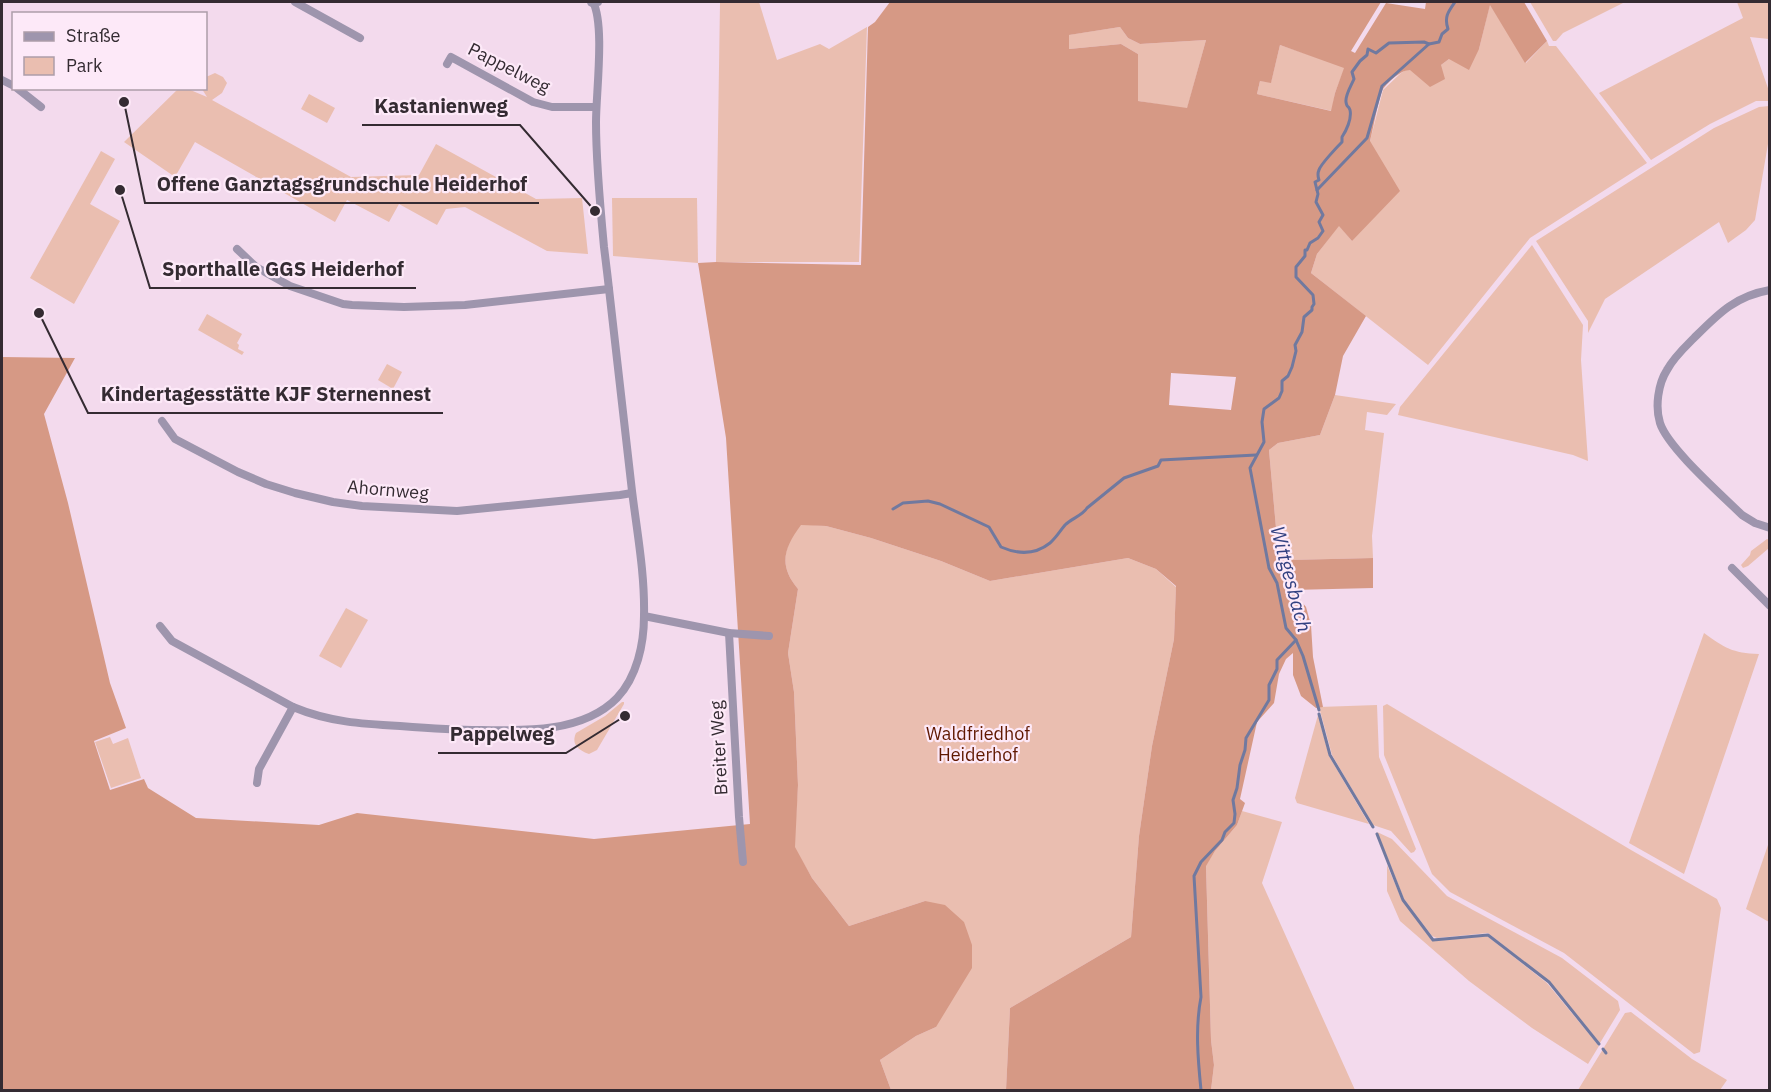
<svg xmlns="http://www.w3.org/2000/svg" width="1771" height="1092" font-family="'IBM Plex Sans',sans-serif">
  <rect width="100%" height="100%" fill="#f3daed"/>
  <!-- green -->
  <g fill="#eabeb0">
    <polygon points="726,2 759,2 777,60 820,44 829,49 867,27 859,262 716,262 720,3"/>
    <polygon points="1530,2 1625,2 1563,33 1556,41 1553,41"/>
    <polygon points="1737,2 1769,2 1769,39 1750,37 1769,91 1769,101 1756,101 1710,124 1651,160 1599,93 1743,18"/>
    <polygon points="1490,4 1526,63 1547,41 1549,46 1556,46 1647,163 1530,238 1428,365 1311,273 1317,254 1339,225 1352,241 1370,141 1383,90 1401,73 1406,70 1441,65 1449,59 1479,49"/>
    <polygon points="1120,27 1128,38 1140,44 1206,40 1187,109 1138,101 1138,54 1121,44 1069,49 1068,35"/>
    <polygon points="1280,45 1345,67 1335,93 1332,111 1257,94 1260,81 1271,82"/>
    <polygon points="215,73 223,77 227,83 222,93 212,100 351,177 419,175 436,144 536,199 582,198 588,254 547,251 465,207 446,209 437,225 399,204 389,222 347,200 335,222 195,142 175,177 124,142 178,89 188,89 207,97 202,89 206,88 206,77"/>
    <polygon points="309,94 335,108 327,123 301,109"/>
    <polygon points="1769,106 1769,138 1755,220 1746,230 1728,243 1719,222 1605,299 1588,333 1588,321 1536,241 1714,128 1759,107"/>
    <polygon points="101,151 115,159 90,204 120,221 74,304 30,278"/>
    <polygon points="612,198 697,198 698,263 613,256"/>
    <polygon points="1532,245 1583,325 1581,360 1588,461 1573,455 1398,415 1400,407"/>
    <polygon points="207,314 242,334 237,343 239,345 238,349 244,352 242,355 198,330"/>
    <polygon points="387,364 402,372 393,389 378,380"/>
    <polygon points="1335,395 1396,404 1387,415 1367,412 1365,430 1384,433 1372,536 1373,558 1289,560 1277,539 1269,450 1278,443 1320,435"/>
    <path d="M 800,524 L 826,526 L 871,538 L 941,561 L 990,581 L 1128,558 L 1156,569 L 1176,587 L 1174,639 L 1152,746 L 1139,836 L 1131,937 L 1010,1008 L 1006,1090 L 891,1090 L 880,1060 L 916,1036 L 936,1027 L 925,901 L 849,926 L 812,878 L 794,847 L 798,785 L 794,692 L 788,653 L 798,589 C 778,565 784,548 800,524 Z"/>
    <polygon points="1767,539 1769,540 1769,548 1748,566 1743,568 1741,565 1750,555 1751,551"/>
    <polygon points="346,608 368,620 341,668 319,656"/>
    <path d="M 1704,633 C 1725,648 1732,653 1759,654 L 1684,874 L 1629,843 Z"/>
    <path d="M 622,702 L 624,702 L 624,704 L 597,750 L 589,754 C 578,750 571,744 576,733 L 605,716 Z"/>
    <polygon points="1387,704 1631,850 1717,899 1721,908 1700,1052 1694,1054 1564,953 1450,892 1432,874 1384,755 1383,706"/>
    <polygon points="1377,705 1379,757 1416,849 1414,852 1411,853 1391,831 1373,825 1332,755 1319,707"/>
    <polygon points="1318,715 1329,756 1369,824 1297,803 1295,798"/>
    <polygon points="110,737 113,744 128,738 141,778 111,788 95,742"/>
    <polygon points="1242,811 1282,822 1262,883 1355,1090 1211,1090 1214,1065 1211,1040 1206,865 1215,851 1237,825"/>
    <polygon points="1377,832 1392,839 1447,896 1562,958 1618,1001 1620,1010 1600,1043 1549,981 1488,933 1437,938 1432,936 1404,899"/>
    <polygon points="1769,842 1769,922 1746,909"/>
    <polygon points="1387,865 1402,900 1432,941 1487,936 1547,983 1599,1046 1588,1064 1532,1028 1469,981 1400,921 1387,891"/>
    <polygon points="1631,1012 1692,1059 1727,1080 1720,1090 1578,1090 1625,1013"/>
  </g>
  <!-- forest -->
  <path fill="#d69985" fill-rule="evenodd" d="M 890,2 L 1381,2 L 1351,51 L 1355,53 L 1386,3 L 1425,9 L 1426,2 L 1524,2 L 1547,41 L 1525,63 L 1490,5 L 1479,49 L 1469,70 L 1449,59 L 1441,65 L 1445,79 L 1430,87 L 1410,70 C 1401,70 1389,81 1383,89 C 1379,96 1373,130 1370,141 L 1400,191 L 1352,241 L 1339,226 L 1317,254 L 1311,273 L 1366,316 L 1343,356 L 1335,395 L 1320,435 L 1278,443 L 1269,450 L 1277,539 L 1289,560 L 1373,558 L 1373,588 L 1292,590 L 1306,607 L 1311,625 L 1313,657 L 1323,707 L 1316,708 L 1301,696 L 1293,675 L 1293,653 L 1286,659 L 1279,674 L 1274,703 L 1257,722 L 1240,799 L 1245,803 L 1237,825 L 1215,851 L 1206,866 L 1211,1040 L 1214,1065 L 1211,1090 L 1006,1090 L 1010,1008 L 1131,937 L 1139,836 L 1152,746 L 1174,639 L 1176,586 L 1156,569 L 1128,558 L 990,581 L 941,561 L 871,538 L 826,526 L 801,525 C 784,548 778,565 798,589 L 788,653 L 794,692 L 798,785 L 795,847 L 812,878 L 849,926 L 925,901 L 945,905 L 964,922 L 972,945 L 972,968 L 936,1027 L 916,1036 L 880,1060 L 891,1090 L 2,1090 L 2,357 L 75,358 L 44,414 L 68,503 L 110,683 L 126,728 L 94,741 L 110,790 L 144,779 L 148,788 L 196,818 L 319,825 L 357,813 L 594,839 L 750,824 L 726,438 L 698,263 L 716,262 L 861,265 L 868,27 L 875,22 ZM 1120,27 L 1128,38 L 1140,44 L 1206,40 L 1187,108 L 1138,101 L 1138,54 L 1121,44 L 1069,49 L 1069,35 ZM 1280,45 L 1344,68 L 1335,93 L 1331,111 L 1257,94 L 1260,81 L 1271,83 ZM 1171,373 L 1236,377 L 1231,410 L 1169,405 Z"/>
  <g fill="none" stroke-linecap="round" stroke-linejoin="round">
    <!-- stream -->
    <g stroke="#70799f" stroke-width="3">
      <polyline points="1317,190 1367,138 1382,86 1429,44"/>
      <path d="M 893,509 L 903,503 L 928,501 L 940,504 L 989,527 L 1001,547 C 1017,554 1035,555 1050,543 C 1056,538 1060,531 1065,525 C 1072,518 1082,516 1087,508 L 1124,478 L 1158,466 L 1161,460 L 1256,455"/>
      <polyline points="1296,640 1303,656 1319,710"/>
      <polyline points="1319,714 1330,755 1373,827"/>
      <polyline points="1377,834 1403,900 1433,940 1488,935 1549,982 1599,1044"/>
      <polyline points="1603,1049 1606,1053"/>
      <path d="M 1201,1090 C 1198,1060 1195,1028 1201,997 L 1194,876 L 1201,862 L 1222,840 L 1225,832 L 1234,823 L 1235,814 L 1233,800 L 1237,788 L 1240,765 L 1245,750 L 1246,738 L 1269,700 L 1269,685 L 1277,669 L 1277,660 L 1296,640 L 1286,628 L 1277,583 L 1269,568 L 1250,468 L 1264,442 L 1262,422 L 1264,409 L 1279,398 L 1282,391 L 1282,381 L 1288,376 L 1292,367 L 1296,351 L 1295,345 L 1302,332 L 1304,317 L 1312,310 L 1312,307 L 1314,304 L 1313,295 L 1296,277 L 1296,267 L 1305,256 L 1305,250 L 1307,250 L 1310,243 L 1318,238 L 1323,231 L 1319,222 L 1323,215 L 1316,202 L 1318,194 L 1315,182 L 1319,180 C 1318,176 1317,174 1319,170 C 1320,165 1338,146 1342,142 L 1342,137 C 1346,131 1352,119 1350,110 C 1348,104 1347,109 1346,102 C 1345,95 1351,86 1354,79 L 1352,72 L 1360,61 L 1367,55 L 1368,49 L 1376,53 L 1389,43 L 1424,42 L 1429,44 L 1439,42 L 1442,34 L 1448,29 C 1444,17 1448,12 1455,2"/>
    </g>
    <!-- minor -->
    <g stroke="#9e95ad" stroke-width="8">
      <polyline points="295,2 360,38"/>
      <polyline points="447,64 451,57 533,102 552,107 596,107"/>
      <polyline points="2,80 14,86"/>
      <polyline points="17,88 41,107"/>
      <polyline points="237,249 256,267 290,286 343,304 352,305 404,307 465,305 609,289"/>
      <path d="M 1770,290 C 1735,296 1718,314 1694,338 C 1684,348 1674,357 1667,370 C 1658,384 1655,407 1660,423 C 1668,448 1722,495 1742,515 L 1755,523 L 1770,528"/>
      <polyline points="162,421 175,439 238,472 266,484 295,493 333,502 362,506 457,511 620,495 632,493"/>
      <polyline points="1732,568 1770,606"/>
      <polyline points="644,616 729,633 769,636"/>
      <path d="M 160,626 L 172,641 L 293,707 C 329,722 362,724 400,726 C 426,728 452,730 479,730 C 523,731 583,733 617,698 C 637,677 644,644 644,616 C 645,574 637,532 632,491 C 623,409 614,328 604,247 C 600,205 596,163 596,122 C 596,93 605,25 593,2 L 598,2"/>
      <polyline points="729,633 739,817 743,862"/>
      <polyline points="257,783 259,769 293,707"/>
    </g>
    <!-- tertiary -->
    <polyline stroke="#9e95ad" stroke-width="10" points="592,2 593,2"/>
  </g>
  <g text-anchor="middle" stroke-width="4.5" stroke-linejoin="round" paint-order="stroke">
    <!-- street labels -->
    <g font-size="18" fill="#342b32" stroke="#fde9f8">
      <text transform="translate(509 68) rotate(27)" y="6">Pappelweg</text>
      <text transform="translate(388 490) rotate(5)" y="6">Ahornweg</text>
      <text transform="translate(719 748) rotate(-93)" y="6">Breiter Weg</text>
    </g>
    <!-- park labels -->
    <g font-size="18" fill="#601800" stroke="#fde9f8">
      <text x="978" y="740">Waldfriedhof<tspan x="978" dy="21">Heiderhof</tspan></text>
    </g>
    <!-- water labels -->
    <g font-size="20" font-style="italic" fill="#324181" stroke="#fde9f8">
      <text transform="translate(1291 579) rotate(75)" y="7">Wittgesbach</text>
    </g>
  </g>
  <!-- callouts -->
  <path fill="none" stroke="#342b32" stroke-width="2" d="M595 211L520 125H362M124 102L145 203H539M120 190L150 288H416M39 313L88 413H443M625 716L566 753H438"/>
  <g fill="#342b32" stroke="#fde9f8" stroke-width="2">
    <circle cx="595" cy="211" r="6"/>
    <circle cx="124" cy="102" r="6"/>
    <circle cx="120" cy="190" r="6"/>
    <circle cx="39" cy="313" r="6"/>
    <circle cx="625" cy="716" r="6"/>
  </g>
  <g font-size="20" text-anchor="middle" font-weight="bold" fill="#342b32" stroke="#fde9f8" stroke-width="4.5" stroke-linejoin="round" paint-order="stroke">
    <text x="441" y="113">Kastanienweg</text>
    <text x="342" y="191">Offene Ganztagsgrundschule Heiderhof</text>
    <text x="283" y="276">Sporthalle GGS Heiderhof</text>
    <text x="266" y="401">Kindertagesstätte KJF Sternennest</text>
    <text x="502" y="741">Pappelweg</text>
  </g>
  <!-- border -->
  <rect width="1771" height="1092" fill="none" stroke="#342b32" stroke-width="6"/>
  <!-- legend -->
  <rect x="12" y="12" width="195" height="78" fill="#fde9f8" stroke="#ad9da9" stroke-width="1.5"/>
  <rect x="24" y="32" width="30" height="9" fill="#9e95ad" stroke="#ad9da9" stroke-width="1.5"/>
  <text x="66" y="42" font-size="18" fill="#342b32">Straße</text>
  <rect x="24" y="57" width="30" height="18" fill="#eabeb0" stroke="#ad9da9" stroke-width="1.5"/>
  <text x="66" y="72" font-size="18" fill="#342b32">Park</text>
</svg>
